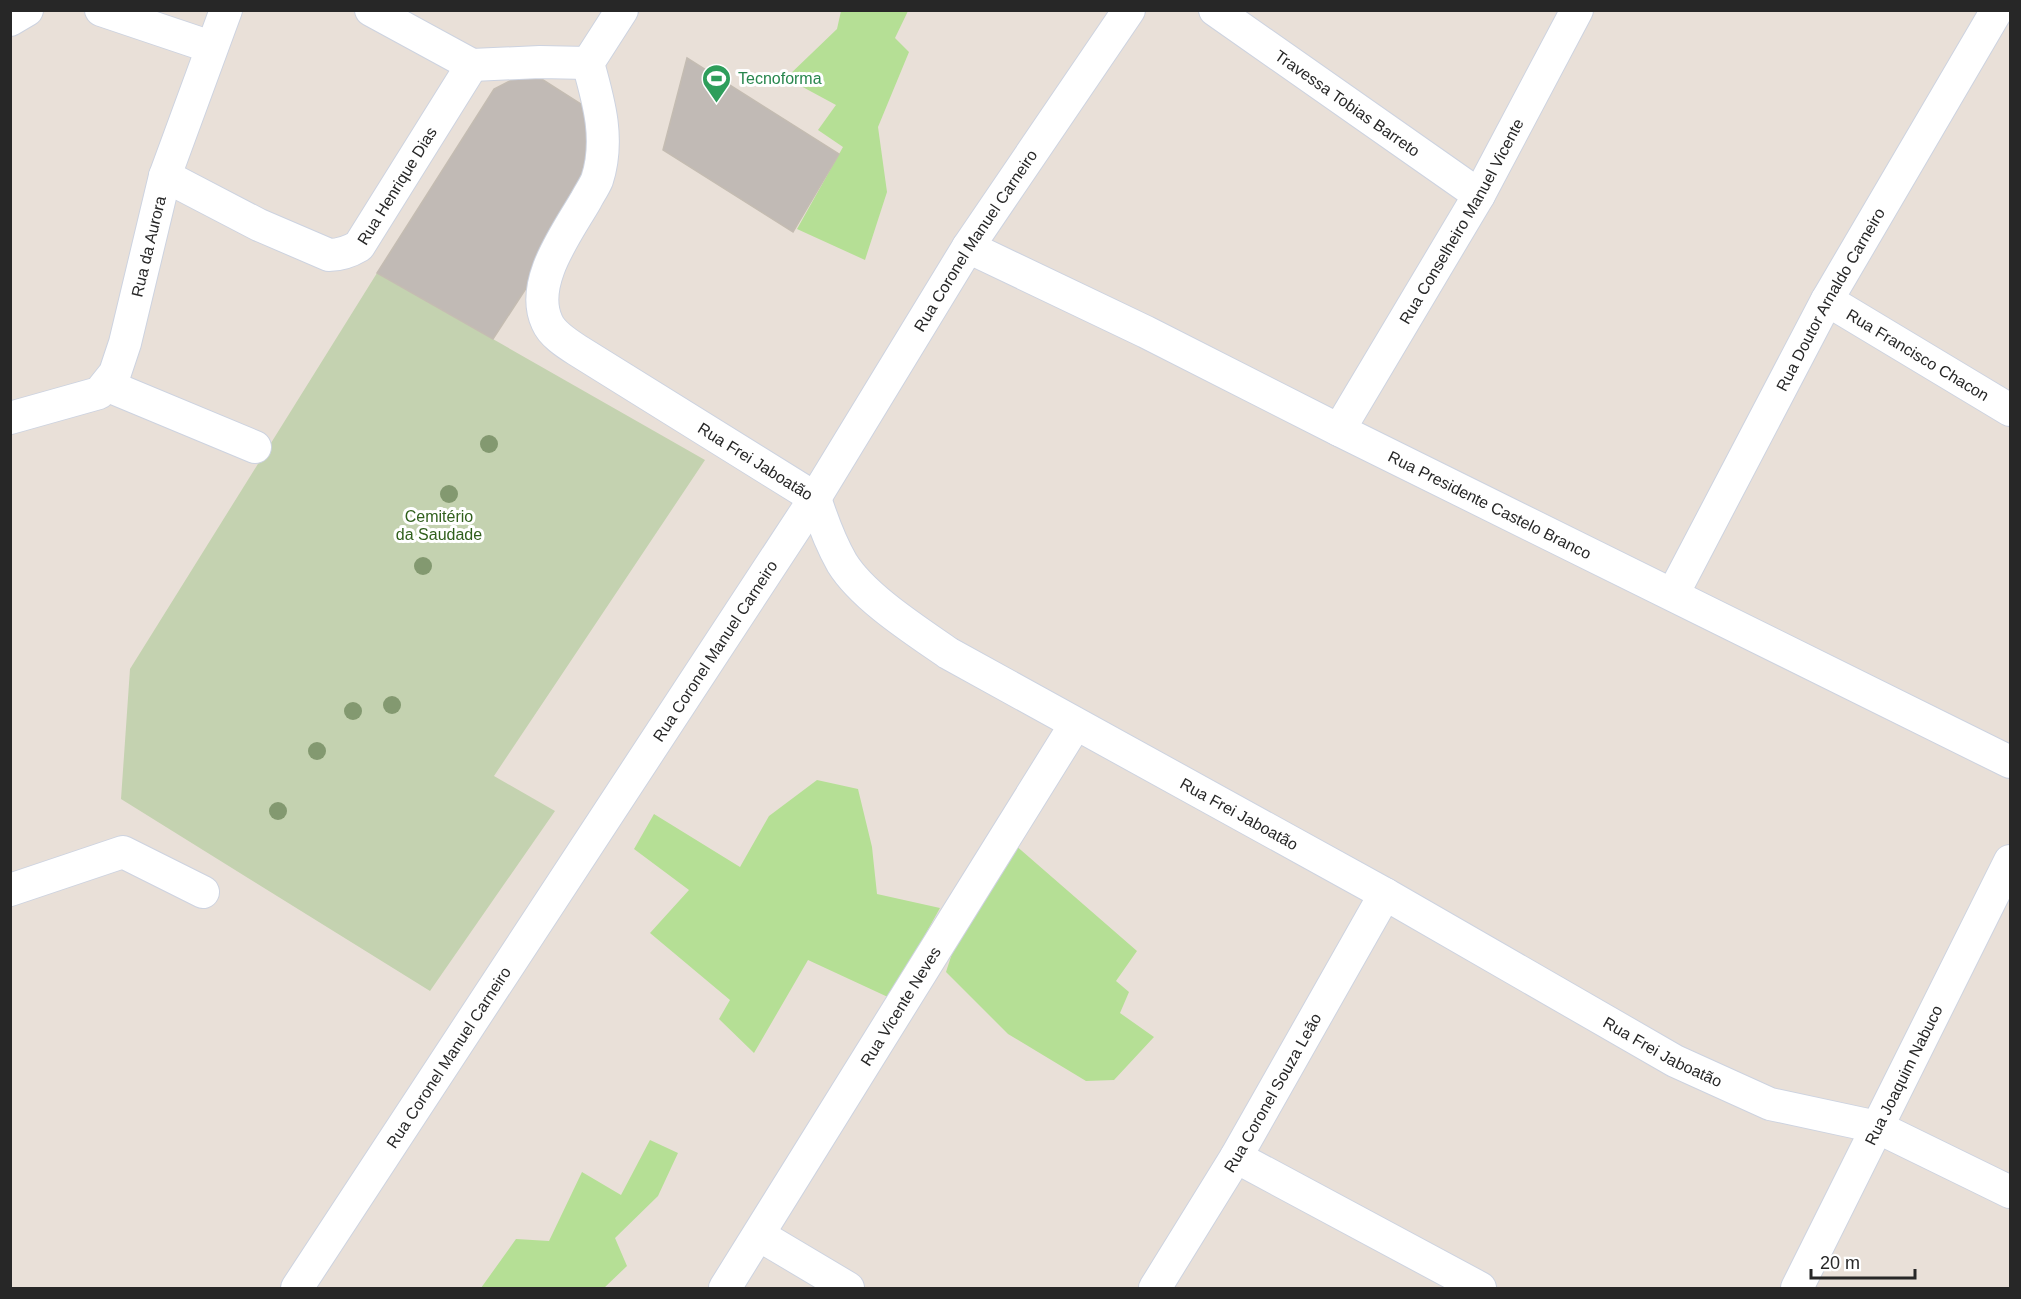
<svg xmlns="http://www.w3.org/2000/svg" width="2021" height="1299" font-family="Arial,sans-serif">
  <rect width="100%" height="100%" fill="#e9e0d8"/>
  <!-- green -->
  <g fill="#b5df95">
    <polygon points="841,11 908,11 895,38 909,52 878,127 887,192 865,260 797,229 843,147 818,130 836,105 786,78 837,29"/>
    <polygon points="817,780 858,789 872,847 877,894 940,908 890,998 808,960 754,1053 719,1019 730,1000 650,933 689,890 634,849 654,814 740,867 769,816"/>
    <polygon points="1015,845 1137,951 1116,981 1129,992 1120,1013 1154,1037 1114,1080 1086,1081 1008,1034 946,972 957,938"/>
    <polygon points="650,1140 678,1153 658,1196 615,1238 627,1266 604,1288 481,1288 516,1239 549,1241 582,1172 621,1195"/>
  </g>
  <!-- cemetery -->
  <polygon fill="#c4d2b0" points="377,273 705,460 494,776 555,811 430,991 121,799 130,669"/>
  <!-- building -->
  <g fill="#c1bab5" stroke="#c4bcb2" stroke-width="1.5">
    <polygon points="687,58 839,154 793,232 663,150"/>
    <polygon points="529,71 581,104 595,122 570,221 493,339 377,273 494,89"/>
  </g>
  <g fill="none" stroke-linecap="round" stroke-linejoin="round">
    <defs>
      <g id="minor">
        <polyline points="101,10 211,47"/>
        <polyline points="371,10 472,65"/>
        <path id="s1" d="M 622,10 L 588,63 C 599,102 610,140 597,180 C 594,187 589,194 586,200 C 567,233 529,283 547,322 C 552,334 566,343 577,350 L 815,498 C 822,520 830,542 842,563 C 863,597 915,630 948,653 L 1385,894 L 1675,1061 L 1770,1104 L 1877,1127 L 2010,1192"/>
        <path id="s2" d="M 1215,10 L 1479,195"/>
        <polyline points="10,20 27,10"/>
        <polyline points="472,65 540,62 588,63"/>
        <path id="s3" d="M 165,176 L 259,225 L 329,255 C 341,255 349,252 359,246 L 472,65"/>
        <path id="s4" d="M 968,247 L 1146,332 L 1339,430 L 2010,762"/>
        <path id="s5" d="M 1827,300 L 2010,410"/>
        <polyline points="106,385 255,447"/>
        <path id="s6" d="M 10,418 L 99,393 L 115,373 L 125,343 L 165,176 L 226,10"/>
        <path id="s7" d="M 1339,430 L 1479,195 L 1577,10"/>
        <path id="s8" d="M 1673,594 L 1827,300 L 1997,10"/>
        <polyline points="10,890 123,852 203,892"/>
        <polyline points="1236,1157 1480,1288"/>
        <polyline points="759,1235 848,1288"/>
        <path id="s9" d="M 297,1288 L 815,498 L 968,247 L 1129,10"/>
        <path id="s10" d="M 725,1288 L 1075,725"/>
        <path id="s11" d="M 1155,1288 L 1236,1157 L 1385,894"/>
        <path id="s12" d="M 1797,1288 L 2010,861"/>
      </g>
    </defs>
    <!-- minor casing -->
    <use href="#minor" stroke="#cdd3e0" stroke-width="34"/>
    <!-- minor -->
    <use href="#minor" stroke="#fff" stroke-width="32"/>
  </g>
  <!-- trees -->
  <g fill="#839970">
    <circle cx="489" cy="444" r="9"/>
    <circle cx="449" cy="494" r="9"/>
    <circle cx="423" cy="566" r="9"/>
    <circle cx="392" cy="705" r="9"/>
    <circle cx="353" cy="711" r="9"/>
    <circle cx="317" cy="751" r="9"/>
    <circle cx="278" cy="811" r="9"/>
  </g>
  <!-- icons -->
  <defs>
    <symbol id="stadium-pin" viewBox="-11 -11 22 30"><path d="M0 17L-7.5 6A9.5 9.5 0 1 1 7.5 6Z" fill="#2e9e5b" stroke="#fff"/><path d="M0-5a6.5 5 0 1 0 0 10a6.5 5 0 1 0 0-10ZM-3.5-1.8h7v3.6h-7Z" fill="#fff"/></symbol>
  </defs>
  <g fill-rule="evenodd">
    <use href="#stadium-pin" x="700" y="62" width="33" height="45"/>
  </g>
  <g text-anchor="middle" stroke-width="6" stroke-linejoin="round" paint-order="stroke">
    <!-- leisure labels -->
    <g font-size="16" fill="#27864d" stroke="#fff" text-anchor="start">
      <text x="738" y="84">Tecnoforma</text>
    </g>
    <!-- street labels -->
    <g font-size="16" fill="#272727" stroke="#fff">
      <text dy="6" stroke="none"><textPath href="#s2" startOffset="162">Travessa Tobias Barreto</textPath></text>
      <text dy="6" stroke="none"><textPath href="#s3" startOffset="285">Rua Henrique Dias</textPath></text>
      <text dy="6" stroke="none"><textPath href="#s7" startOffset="242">Rua Conselheiro Manuel Vicente</textPath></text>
      <text dy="6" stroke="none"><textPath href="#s9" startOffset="1248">Rua Coronel Manuel Carneiro</textPath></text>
      <text dy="6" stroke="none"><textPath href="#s6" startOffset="249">Rua da Aurora</textPath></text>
      <text dy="6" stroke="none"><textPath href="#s8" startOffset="334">Rua Doutor Arnaldo Carneiro</textPath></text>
      <text dy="6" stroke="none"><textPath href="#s5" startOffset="106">Rua Francisco Chacon</textPath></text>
      <text dy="6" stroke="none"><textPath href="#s1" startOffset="590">Rua Frei Jaboatão</textPath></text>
      <text dy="6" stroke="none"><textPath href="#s4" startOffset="582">Rua Presidente Castelo Branco</textPath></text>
      <text dy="6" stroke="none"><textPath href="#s9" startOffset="762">Rua Coronel Manuel Carneiro</textPath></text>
      <text dy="6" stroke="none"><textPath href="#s1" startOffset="1203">Rua Frei Jaboatão</textPath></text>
      <text dy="6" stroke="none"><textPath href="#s10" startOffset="332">Rua Vicente Neves</textPath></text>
      <text dy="6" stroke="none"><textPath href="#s1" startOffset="1689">Rua Frei Jaboatão</textPath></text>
      <text dy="6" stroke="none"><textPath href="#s9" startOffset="276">Rua Coronel Manuel Carneiro</textPath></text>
      <text dy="6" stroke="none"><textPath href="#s12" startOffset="238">Rua Joaquim Nabuco</textPath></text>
      <text dy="6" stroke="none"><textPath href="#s11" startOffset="228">Rua Coronel Souza Leão</textPath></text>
    </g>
    <!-- park labels -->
    <g font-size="16" fill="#2f5f1b" stroke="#fff">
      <text x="439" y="522">Cemitério<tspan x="439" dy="18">da Saudade</tspan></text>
    </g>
  </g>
  <!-- border -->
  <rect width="2021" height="1299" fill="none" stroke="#272727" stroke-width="24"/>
  <!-- scale -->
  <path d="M1811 1269v9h104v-9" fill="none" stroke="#272727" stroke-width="3"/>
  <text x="1820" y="1269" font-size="18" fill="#272727" stroke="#ffffff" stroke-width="4.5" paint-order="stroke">20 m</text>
</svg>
